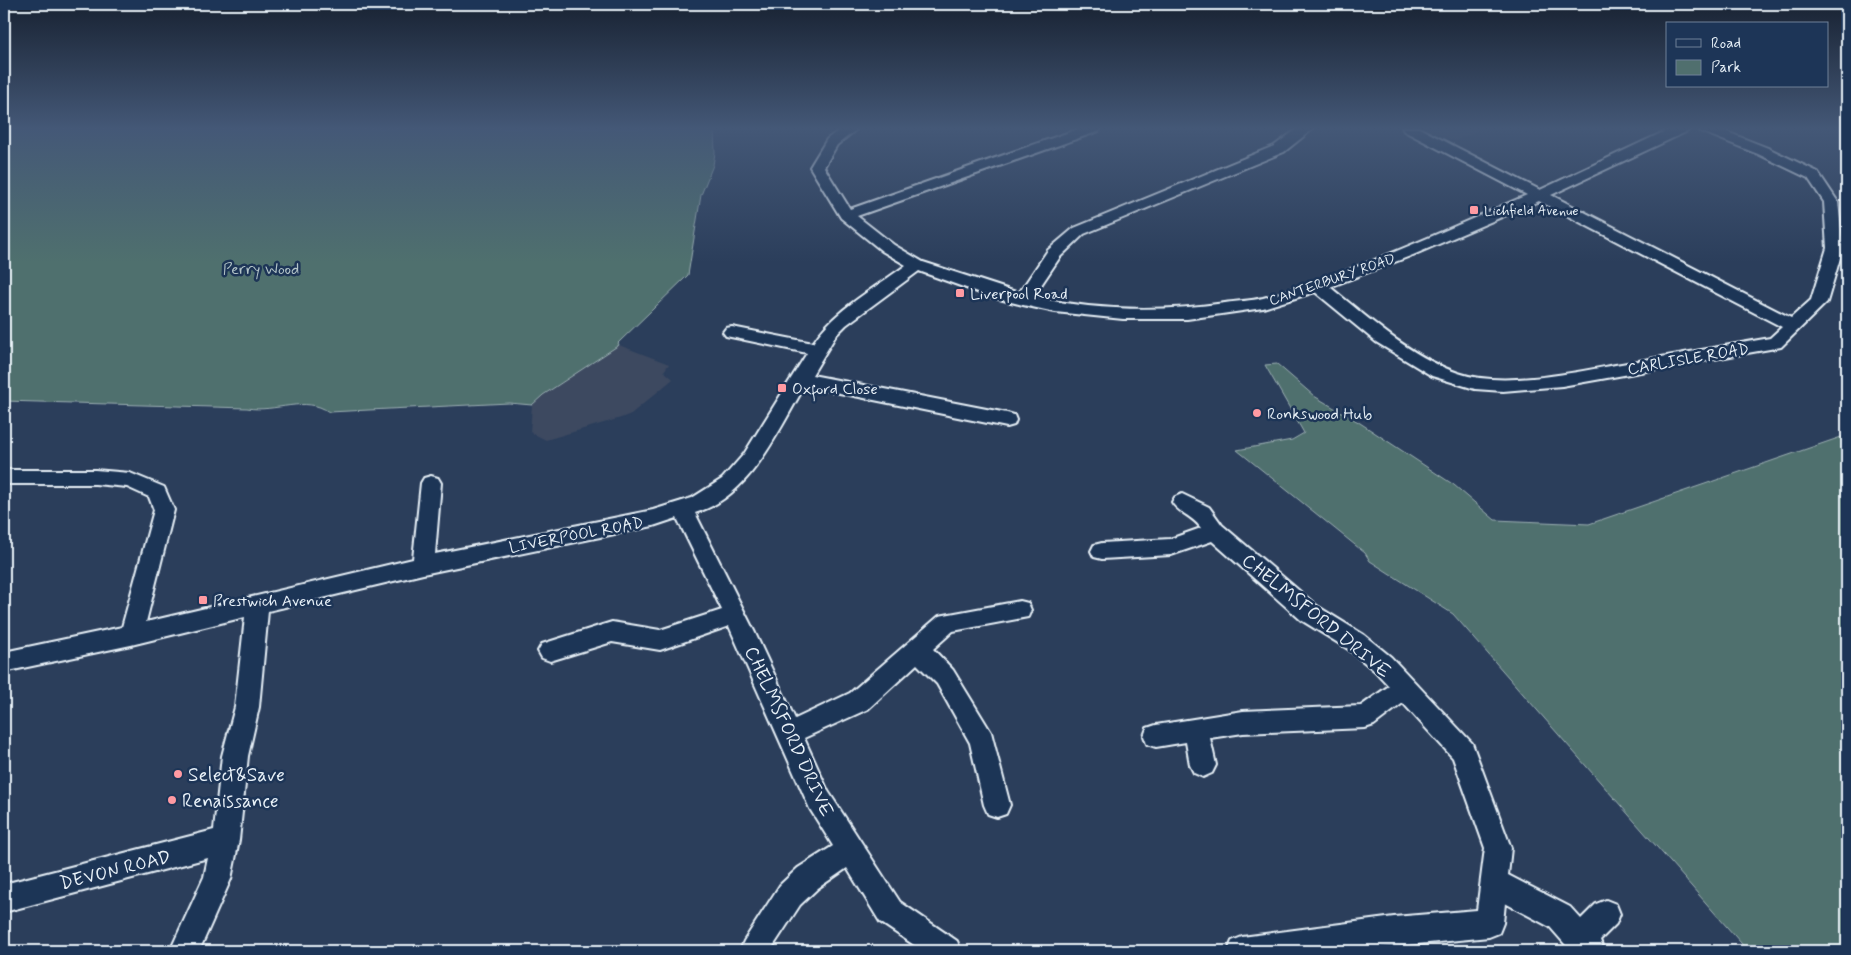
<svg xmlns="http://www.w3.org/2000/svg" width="1851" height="955" font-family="Mynerve,sans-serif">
  <rect width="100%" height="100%" fill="#2b3e5b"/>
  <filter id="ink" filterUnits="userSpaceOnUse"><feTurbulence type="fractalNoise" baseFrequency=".02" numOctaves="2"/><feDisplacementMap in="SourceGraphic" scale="10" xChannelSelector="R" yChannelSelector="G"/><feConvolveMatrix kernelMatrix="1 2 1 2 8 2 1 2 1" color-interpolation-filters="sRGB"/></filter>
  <g filter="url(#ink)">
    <!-- built -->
    <g fill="#3c4960">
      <polygon points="1423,128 1483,128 1455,141"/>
      <polygon points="619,345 669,364 664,371 673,379 631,414 621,418 546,440 530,432 532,405 543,395"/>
    </g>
    <!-- green -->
    <g fill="#506f6e" stroke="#9cb0b3">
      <path d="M 4,128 L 714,128 L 715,153 L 713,165 L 701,195 L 688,275 L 618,343 L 619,345 L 543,395 L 532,405 L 509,403 L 329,412 C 306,395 275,413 247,408 L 4,401 Z"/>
      <polygon points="1277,364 1314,396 1360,423 1454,485 1495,520 1589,524 1847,435 1847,951 1748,951 1453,614 1370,561 1365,553 1237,450 1292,440 1304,433 1265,365"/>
    </g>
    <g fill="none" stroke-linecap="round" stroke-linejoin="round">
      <defs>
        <g id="street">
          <path d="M 842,128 L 858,128 L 837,145 L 824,167 L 850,209 L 1081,128 L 1101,128 L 1099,131 L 857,216 L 894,245 L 923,262 L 1019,293 L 1048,250 L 1074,228 L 1274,146 L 1298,128 L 1314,128 L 1284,152 L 1084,234 L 1060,257 L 1033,297 C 1096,311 1162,312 1225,303 C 1238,301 1251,301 1263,298 C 1354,273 1441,232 1527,195 L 1404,131 L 1402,128 L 1419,128 L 1540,190 L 1672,128 L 1690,128 L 1688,131 L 1551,195 L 1791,318 L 1811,300 L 1827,248 L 1824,202 L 1808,178 L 1758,154 L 1700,131 L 1698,128 L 1717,128 L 1768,148 L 1818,172 L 1838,202 L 1843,248 L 1827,302 L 1781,347 L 1562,386 L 1503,391 L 1475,389 L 1432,376 L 1376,342 L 1315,292 L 1263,308 L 1187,319 L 1123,319 L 1055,312 L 1023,305 L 991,297 L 919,271 L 846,325 L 836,335 L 812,375 L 1007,413 L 1014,415 L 1016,420 L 1014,425 L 1007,427 L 805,386 C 777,432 751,496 695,513 L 755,633 L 795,719 L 850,693 L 939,616 L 1020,601 L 1028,603 L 1031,610 L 1028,617 L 953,631 L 933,649 L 953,670 L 991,732 L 1010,805 L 1006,814 L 997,817 L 988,814 L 984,805 L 970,743 L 937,684 L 917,664 L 868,709 L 804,738 L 828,791 L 900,902 L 957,941 L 961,951 L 923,951 L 880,922 L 847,868 L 818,888 L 800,905 L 770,951 L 740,951 L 744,941 L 780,885 L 798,868 L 833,846 L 810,809 L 729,626 L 660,650 L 612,642 L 550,661 L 542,658 L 538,651 L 542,644 L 612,622 L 660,630 L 722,610 L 677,518 L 653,526 L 423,574 L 268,611 L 259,707 L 248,756 L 239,840 L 231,879 L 199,951 L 170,951 L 204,877 L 208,858 L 4,912 L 4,884 L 214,830 L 222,756 L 235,707 L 245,617 L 131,645 L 4,672 L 4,652 L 122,627 L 154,510 L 149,497 L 127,487 L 95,484 L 4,484 L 4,470 L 95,470 L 130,473 L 164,487 L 174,510 L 146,622 L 413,559 L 421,483 L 424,478 L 431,476 L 438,478 L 441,483 L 435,554 L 653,510 L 692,498 L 722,479 L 744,454 L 807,353 L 726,336 L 723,332 L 726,328 L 732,327 L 813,343 C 835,309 874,289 906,265 L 882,251 L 841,218 L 810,167 L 827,139 ZM 1539,201 L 1782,327 L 1770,338 C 1722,346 1675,355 1627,363 C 1580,371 1504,389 1458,373 C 1411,357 1368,318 1330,287 L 1413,255 Z"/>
          <path d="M 1182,494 L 1209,507 L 1222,525 L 1317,606 L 1364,635 L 1391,657 L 1472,743 L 1511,848 L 1508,875 L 1570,907 L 1581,919 L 1596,904 L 1606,900 L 1616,904 L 1620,914 L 1616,924 L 1600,940 L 1604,951 L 1571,951 L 1550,927 L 1505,903 L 1503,923 L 1499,933 L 1489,937 L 1348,951 L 1228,951 L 1232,941 L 1242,937 L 1394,917 L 1477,910 L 1485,848 L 1453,758 L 1403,703 L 1374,725 L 1365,728 L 1243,733 L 1210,738 L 1216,765 L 1212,773 L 1203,777 L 1194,773 L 1190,765 L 1186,742 L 1156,747 L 1147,744 L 1144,736 L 1147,728 L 1156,725 L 1243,711 L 1361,706 L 1389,686 L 1375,671 L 1348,649 L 1301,620 L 1212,541 L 1171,555 L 1102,559 L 1094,557 L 1091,551 L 1094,545 L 1102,543 L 1170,539 L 1201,528 C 1192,515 1178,513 1172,502 L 1175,497 Z"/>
        </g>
      </defs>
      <!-- street casing -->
      <use href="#street" stroke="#e8f1f8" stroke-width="4"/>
      <!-- street -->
      <use href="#street" fill="#1d3557" fill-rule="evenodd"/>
    </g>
  </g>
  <!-- sky -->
  <linearGradient id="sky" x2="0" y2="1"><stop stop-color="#182232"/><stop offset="0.49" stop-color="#445877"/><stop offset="1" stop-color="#445877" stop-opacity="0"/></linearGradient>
  <rect width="1851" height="262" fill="url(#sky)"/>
  <!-- markers -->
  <g fill="#ff9aa2" stroke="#1d3557" stroke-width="2">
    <rect x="1469" y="205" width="10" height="10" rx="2.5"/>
    <rect x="955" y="288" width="10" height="10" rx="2.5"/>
    <rect x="777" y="383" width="10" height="10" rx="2.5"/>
    <circle cx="1257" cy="413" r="5"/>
    <rect x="198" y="595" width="10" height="10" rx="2.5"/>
    <circle cx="178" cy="774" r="5"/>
    <circle cx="172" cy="800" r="5"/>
  </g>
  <g text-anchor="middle" stroke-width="5" stroke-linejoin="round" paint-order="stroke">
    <!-- far-poi labels -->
    <g font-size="14" fill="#e8f1f8" stroke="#1d3557" text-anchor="start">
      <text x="1484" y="215">Lichfield Avenue</text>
    </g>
    <!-- far-street labels -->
    <g font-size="14" fill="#e8f1f8" stroke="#1d3557">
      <text transform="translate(1332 279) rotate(-19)" y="5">CANTERBURY ROAD</text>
    </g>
    <!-- park labels -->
    <g font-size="16" fill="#b3c4c8" stroke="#1d3557">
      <text x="261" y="274">Perry Wood</text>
    </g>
    <!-- poi labels -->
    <g font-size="16" fill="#e8f1f8" stroke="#1d3557" text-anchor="start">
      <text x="970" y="299">Liverpool Road</text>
      <text x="792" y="394">Oxford Close</text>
      <text x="1267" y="419">Ronkswood Hub</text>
      <text x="213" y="606">Prestwich Avenue</text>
    </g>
    <!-- street labels -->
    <g font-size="16" fill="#e8f1f8" stroke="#1d3557">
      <text transform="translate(1688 358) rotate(-10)" y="6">CARLISLE ROAD</text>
      <text transform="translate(576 534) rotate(-11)" y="6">LIVERPOOL ROAD</text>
    </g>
    <!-- near-street labels -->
    <g font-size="19" fill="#e8f1f8" stroke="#1d3557">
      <text transform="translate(1317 615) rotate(39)" y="7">CHELMSFORD DRIVE</text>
      <text transform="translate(790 731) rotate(65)" y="7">CHELMSFORD DRIVE</text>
      <text transform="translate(115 869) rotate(-14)" y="7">DEVON ROAD</text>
    </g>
    <!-- near-poi labels -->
    <g font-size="19" fill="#e8f1f8" stroke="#1d3557" text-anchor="start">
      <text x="188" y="781">Select&amp;Save</text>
      <text x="182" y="807">Renaissance</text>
    </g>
  </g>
  <!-- margin -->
  <rect width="1851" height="955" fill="none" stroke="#1d3557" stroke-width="20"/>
  <rect x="10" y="10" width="1831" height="935" fill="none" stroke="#e8f1f8" stroke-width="2" filter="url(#ink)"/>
  <!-- legend -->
  <rect x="1666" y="22" width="162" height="65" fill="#1d3557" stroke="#6e8097"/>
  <rect x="1676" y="39" width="25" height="8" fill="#1d3557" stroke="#6e8097"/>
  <text x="1711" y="48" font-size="15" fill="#e8f1f8">Road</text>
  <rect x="1676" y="60" width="25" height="15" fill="#506f6e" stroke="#6e8097"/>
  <text x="1711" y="72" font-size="15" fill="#e8f1f8">Park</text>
</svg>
